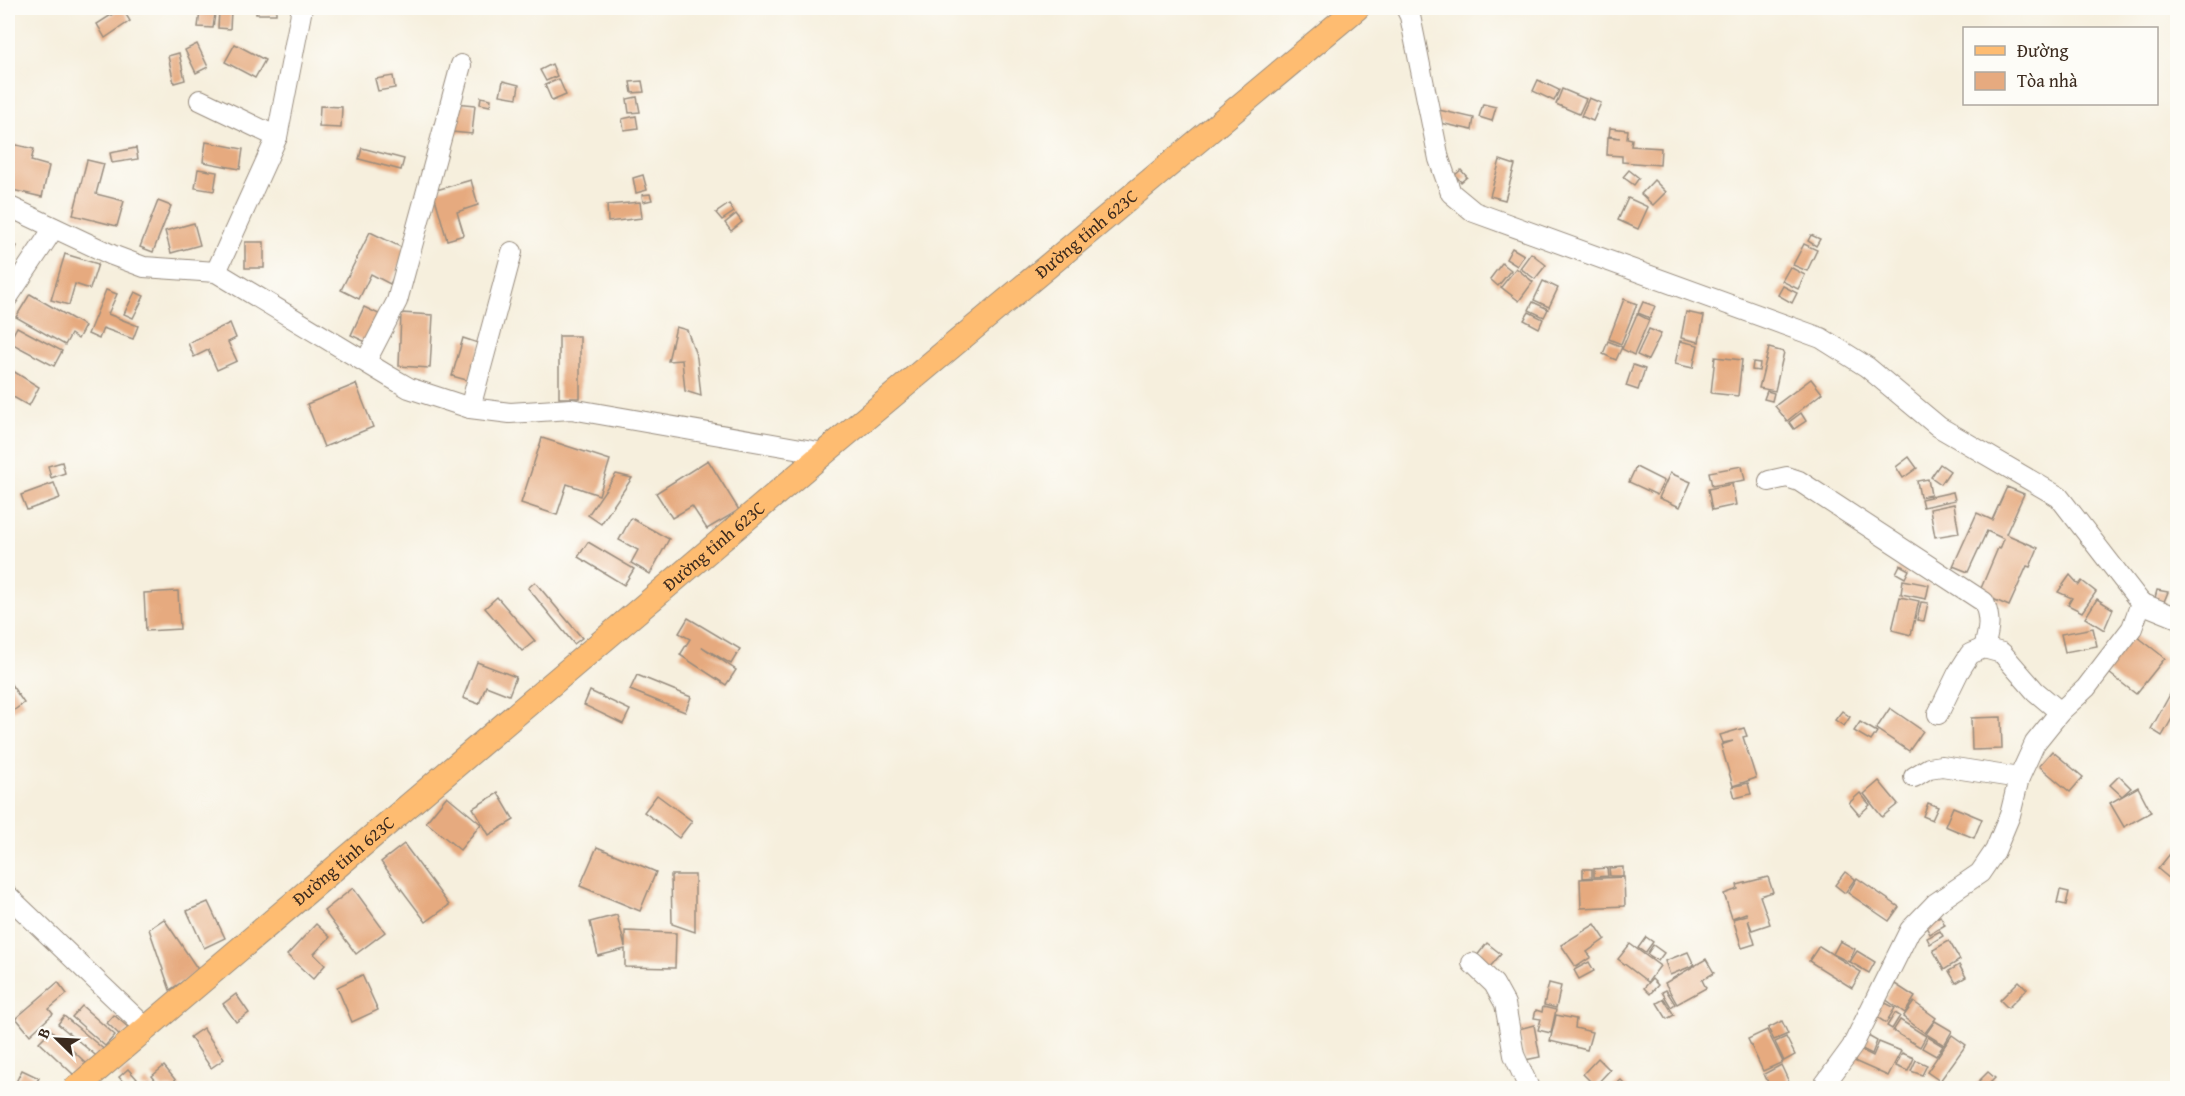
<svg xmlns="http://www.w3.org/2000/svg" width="2185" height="1096" font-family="'Gentium Book Plus',serif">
  <rect width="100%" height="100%" fill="#fdfcf7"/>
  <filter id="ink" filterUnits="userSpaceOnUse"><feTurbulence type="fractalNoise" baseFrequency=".0167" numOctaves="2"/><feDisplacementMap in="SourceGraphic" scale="12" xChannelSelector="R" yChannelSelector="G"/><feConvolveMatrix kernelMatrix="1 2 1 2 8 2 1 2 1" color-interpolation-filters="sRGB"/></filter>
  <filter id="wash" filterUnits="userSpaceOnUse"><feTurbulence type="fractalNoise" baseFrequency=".008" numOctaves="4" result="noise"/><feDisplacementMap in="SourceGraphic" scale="24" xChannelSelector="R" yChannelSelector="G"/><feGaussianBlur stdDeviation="1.35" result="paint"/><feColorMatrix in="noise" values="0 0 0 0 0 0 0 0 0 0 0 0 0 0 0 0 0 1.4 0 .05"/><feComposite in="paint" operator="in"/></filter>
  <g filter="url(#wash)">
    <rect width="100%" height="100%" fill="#f6efdd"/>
    <g id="blocks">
      <!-- building -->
      <g fill="#e6aa7f">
        <polygon points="122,8 130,21 105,38 97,24"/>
        <rect x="256" y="8" width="20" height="6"/>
        <polygon points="219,11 231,11 230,29 218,28"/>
        <polygon points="200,12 215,14 213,28 198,27"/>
        <polygon points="197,44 208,67 196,73 185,50"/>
        <polygon points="235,44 265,60 255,78 225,62"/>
        <polygon points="179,53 185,80 174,83 168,56"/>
        <polygon points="552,64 557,76 546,81 540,70"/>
        <polygon points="393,76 395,88 378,91 375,79"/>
        <polygon points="559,79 566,95 552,101 545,85"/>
        <polygon points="1538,80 1559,90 1554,101 1533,91"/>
        <polygon points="503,81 519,85 517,98 500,95"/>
        <polygon points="642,81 644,92 632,93 630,82"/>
        <polygon points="1562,89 1586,99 1579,114 1556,104"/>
        <polygon points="481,97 491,99 490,106 480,104"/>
        <polygon points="637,97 640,112 629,113 627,99"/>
        <polygon points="1589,98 1601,103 1593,121 1581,116"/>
        <polygon points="455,103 475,105 472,134 452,132"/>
        <polygon points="1483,104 1496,107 1492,121 1479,117"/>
        <polygon points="320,106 342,107 341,128 319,127"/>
        <polygon points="1439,110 1474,118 1472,130 1436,122"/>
        <polygon points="636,116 638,128 624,130 622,119"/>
        <polygon points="1610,128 1628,130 1627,138 1632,139 1631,146 1661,148 1660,165 1622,162 1622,156 1607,155 1608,137 1620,138 1609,136"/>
        <polygon points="206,142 243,149 240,169 203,162"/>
        <polygon points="8,143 34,149 31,161 49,166 42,197 8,189"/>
        <polygon points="136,148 138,159 112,163 110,153"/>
        <polygon points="362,148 404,159 401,170 359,159"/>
        <polygon points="87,160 104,164 96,194 124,201 117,226 73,215"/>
        <polygon points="1500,160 1515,165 1505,200 1490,196"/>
        <polygon points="198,169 217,172 214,191 195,188"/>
        <polygon points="1461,170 1467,177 1461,182 1455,175"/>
        <polygon points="1629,170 1639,178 1634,185 1623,177"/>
        <polygon points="643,175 647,190 636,193 633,178"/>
        <polygon points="471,180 478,205 457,212 464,235 447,240 433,191"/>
        <polygon points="1654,180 1666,192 1653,205 1641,194"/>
        <polygon points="650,194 652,200 643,202 642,195"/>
        <polygon points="1628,198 1648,207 1638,229 1618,220"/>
        <polygon points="158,201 171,206 153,252 140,247"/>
        <polygon points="640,202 642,218 608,222 607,205"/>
        <polygon points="729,204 734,212 722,220 716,213"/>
        <polygon points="736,214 742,222 731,231 725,223"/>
        <polygon points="194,223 200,245 171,253 165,231"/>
        <polygon points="370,232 407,250 390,284 371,274 359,299 341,290"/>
        <polygon points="1811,235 1820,239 1816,246 1808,241"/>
        <polygon points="8,241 17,246 8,266"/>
        <rect x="245" y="242" width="19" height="26"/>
        <polygon points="1804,244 1817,250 1807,271 1793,265"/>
        <polygon points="1512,248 1524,255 1517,266 1506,259"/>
        <polygon points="1531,253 1546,265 1535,279 1520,268"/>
        <polygon points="65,254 98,264 90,289 75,284 69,305 51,300"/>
        <polygon points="1502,263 1511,270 1498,286 1490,279"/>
        <polygon points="1790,267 1805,275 1798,289 1782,281"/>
        <polygon points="1516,268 1533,282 1519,301 1501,287"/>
        <polygon points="1543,281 1558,288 1549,307 1534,300"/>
        <polygon points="1783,286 1797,293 1792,303 1778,295"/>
        <polygon points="106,290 117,294 108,314 138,326 133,339 103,328 99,339 88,334"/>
        <polygon points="135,292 144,296 133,318 124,314"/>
        <polygon points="30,294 85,326 78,339 71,334 65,345 16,317"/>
        <polygon points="1624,299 1637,304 1621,344 1609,339"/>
        <polygon points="1533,302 1548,309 1544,317 1529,310"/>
        <polygon points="1643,302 1655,306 1650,318 1638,313"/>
        <polygon points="364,307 383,316 370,344 351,335"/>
        <polygon points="1529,312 1543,319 1539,328 1524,320"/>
        <polygon points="1686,312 1704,316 1699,342 1681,338"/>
        <polygon points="401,313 433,315 430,368 399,366"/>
        <polygon points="1637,314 1649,320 1634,355 1622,349"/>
        <polygon points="230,323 236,338 228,342 237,361 217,370 208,350 194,357 188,343"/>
        <polygon points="17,327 62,351 54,366 9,342"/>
        <polygon points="676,327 687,330 697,358 701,396 685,391 682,360 668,361"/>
        <polygon points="1649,329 1661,334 1648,360 1637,355"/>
        <rect x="559" y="336" width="21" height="62"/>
        <polygon points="463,338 481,344 470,381 452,376"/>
        <polygon points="1608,341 1622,347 1616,360 1603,354"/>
        <polygon points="1680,341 1698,345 1693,368 1675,364"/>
        <polygon points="1769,348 1784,352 1775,391 1759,388"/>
        <polygon points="1715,357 1742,360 1738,396 1711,393"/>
        <polygon points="1753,362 1760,363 1759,371 1752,370"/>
        <polygon points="1633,365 1645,369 1638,390 1626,386"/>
        <polygon points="8,368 39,387 29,406 8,394"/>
        <polygon points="1811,379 1822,393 1787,421 1775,406"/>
        <polygon points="356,384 373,427 324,447 307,404"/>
        <polygon points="1767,391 1774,393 1772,401 1764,399"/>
        <polygon points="1801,413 1806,421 1794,429 1789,422"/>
        <polygon points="542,438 610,460 599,495 567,484 557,515 521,503"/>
        <polygon points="1909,457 1917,468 1903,478 1896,467"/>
        <polygon points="708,460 739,510 707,529 692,506 672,518 656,493"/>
        <polygon points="62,462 65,473 51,478 48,466"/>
        <polygon points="1940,464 1950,471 1941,484 1931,477"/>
        <polygon points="1742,466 1745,480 1712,486 1709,472"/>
        <polygon points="1636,467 1664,481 1657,495 1629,482"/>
        <polygon points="1670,473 1691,482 1680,507 1659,498"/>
        <polygon points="616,474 632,478 601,524 588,515"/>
        <polygon points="1928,479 1931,495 1920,497 1917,481"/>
        <polygon points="54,483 60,498 27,510 21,495"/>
        <polygon points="1732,484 1736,505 1712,510 1708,489"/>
        <polygon points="2007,487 2024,494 2006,534 2038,548 2030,567 2027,566 2009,606 1979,593 1998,548 2000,549 2004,539 1987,531 1968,572 1953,566 1977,513 1992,520"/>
        <polygon points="1953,492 1955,500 1923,507 1921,499"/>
        <polygon points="1954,504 1959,533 1935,537 1930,509"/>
        <polygon points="631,518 669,539 650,574 631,563 638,550 619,540"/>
        <polygon points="588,542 634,569 624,585 578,557"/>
        <polygon points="1900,565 1909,570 1905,578 1896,573"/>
        <polygon points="2070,575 2079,585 2082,581 2096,592 2082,612 2068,605 2072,598 2058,592"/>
        <polygon points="1903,580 1929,585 1926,599 1901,594"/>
        <polygon points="535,582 582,638 574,644 528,588"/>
        <polygon points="2157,590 2168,592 2163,604 2155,598"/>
        <polygon points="178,591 180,629 146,631 144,593"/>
        <polygon points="497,597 535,641 522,651 485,608"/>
        <polygon points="1900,597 1919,601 1911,635 1892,630"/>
        <polygon points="2097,599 2113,609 2104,630 2085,618"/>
        <polygon points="1921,602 1928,603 1924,621 1917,620"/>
        <polygon points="688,618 740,649 731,664 702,647 736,670 726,685 680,655 690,639 679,633"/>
        <polygon points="2093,628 2097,646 2065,652 2061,634"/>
        <polygon points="2134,634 2165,658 2136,694 2105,670"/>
        <polygon points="477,662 516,677 509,695 486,686 479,704 463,698"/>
        <polygon points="637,675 691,697 685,712 630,690"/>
        <polygon points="8,680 24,703 13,711 8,703"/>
        <polygon points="2178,680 2178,708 2162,736 2151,729"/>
        <polygon points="590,691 630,710 623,724 584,705"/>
        <polygon points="1890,708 1923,731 1909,751 1876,729"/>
        <polygon points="1842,711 1850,717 1844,726 1835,720"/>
        <polygon points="2001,717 2002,749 1972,750 1971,718"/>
        <polygon points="1860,722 1877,732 1871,741 1854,731"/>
        <polygon points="1744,728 1747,736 1743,737 1756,778 1733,786 1721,745 1733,741 1723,743 1720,735"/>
        <polygon points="2052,751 2083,777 2070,792 2039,766"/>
        <polygon points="2119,776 2131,788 2122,796 2110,785"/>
        <polygon points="1879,781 1898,804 1882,817 1864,794"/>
        <polygon points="1748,783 1751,794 1735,798 1732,787"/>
        <polygon points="2138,787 2151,812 2124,827 2110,803"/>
        <polygon points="498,793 514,820 489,835 473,808"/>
        <polygon points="1860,793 1870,805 1859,815 1849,803"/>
        <polygon points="657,795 692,821 679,838 644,812"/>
        <polygon points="447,796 481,824 460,850 426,822"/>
        <polygon points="1928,803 1938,807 1932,820 1923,816"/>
        <polygon points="1953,807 1982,819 1974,838 1945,826"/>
        <polygon points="404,844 449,905 426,922 381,862"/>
        <polygon points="2178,844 2178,882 2176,884 2158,869"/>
        <polygon points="597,847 656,872 640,911 580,886"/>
        <polygon points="1623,867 1623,876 1610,876 1609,868"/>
        <polygon points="1607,868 1608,876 1594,877 1594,869"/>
        <polygon points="1583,869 1592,869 1592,877 1583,878"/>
        <polygon points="1845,872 1855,879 1845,893 1835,885"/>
        <polygon points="671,875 695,875 695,932 672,924"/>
        <polygon points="1624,877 1625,906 1581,908 1580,879"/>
        <polygon points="1768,877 1773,892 1760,896 1770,924 1752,930 1748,920 1755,944 1742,948 1733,919 1747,915 1746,913 1732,918 1724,894 1738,889 1737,885"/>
        <polygon points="1857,878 1899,907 1889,921 1848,893"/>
        <polygon points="353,888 385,932 356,954 324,911"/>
        <polygon points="2060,890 2069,892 2066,905 2057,903"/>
        <polygon points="208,902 225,938 204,948 187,911"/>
        <polygon points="617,915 625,947 625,931 676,933 675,968 625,967 625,949 598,956 590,922"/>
        <polygon points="1940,916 1945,925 1930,934 1925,925"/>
        <polygon points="164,919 199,971 170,990 149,929"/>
        <polygon points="316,924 330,937 314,954 325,965 313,979 287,955"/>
        <polygon points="1595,924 1605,939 1587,952 1591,957 1576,967 1561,945"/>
        <polygon points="1940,931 1943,936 1930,944 1927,938"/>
        <polygon points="1646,937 1653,942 1645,953 1638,948"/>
        <polygon points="1840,941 1855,949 1849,962 1833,954"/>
        <polygon points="1949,941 1960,960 1944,970 1933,950"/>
        <polygon points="1487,943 1501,954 1489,968 1476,957"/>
        <polygon points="1630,944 1660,966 1648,982 1618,959"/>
        <polygon points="1653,945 1664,953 1658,961 1647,954"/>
        <polygon points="1819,946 1861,972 1852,988 1809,961"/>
        <polygon points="1857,951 1875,962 1869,973 1850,962"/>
        <polygon points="1688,952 1694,965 1670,975 1665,961"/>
        <polygon points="1706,959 1714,973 1702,980 1706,988 1677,1004 1665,983"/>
        <polygon points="1589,962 1594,971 1579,979 1574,970"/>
        <polygon points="1959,965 1966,977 1956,983 1949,971"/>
        <polygon points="362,975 378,1010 352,1022 337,987"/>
        <polygon points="1652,979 1658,985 1650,994 1644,988"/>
        <polygon points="2019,981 2027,989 2008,1008 2000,1000"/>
        <polygon points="58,982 67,994 49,1009 53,1014 30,1035 16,1018"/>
        <polygon points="1549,983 1561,986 1556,1008 1544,1005"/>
        <polygon points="1895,984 1915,997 1905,1013 1885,999"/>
        <polygon points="1666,990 1675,1004 1671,1007 1662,992"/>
        <polygon points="236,994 249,1013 236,1022 223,1004"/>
        <polygon points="1664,999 1674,1015 1667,1019 1657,1003"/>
        <polygon points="1880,1000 1895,1008 1886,1023 1872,1014"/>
        <polygon points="1914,1002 1936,1018 1925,1033 1903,1017"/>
        <polygon points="82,1006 115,1035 105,1046 72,1017"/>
        <polygon points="1543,1007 1556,1010 1551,1033 1538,1030 1541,1019 1534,1018 1536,1010 1542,1012"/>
        <polygon points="1895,1013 1900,1016 1892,1029 1887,1026"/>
        <polygon points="114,1015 130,1029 122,1037 107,1023"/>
        <polygon points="1556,1015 1576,1019 1575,1028 1592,1032 1587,1050 1550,1041"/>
        <polygon points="64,1016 107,1052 100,1059 58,1024"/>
        <polygon points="1900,1020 1926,1036 1920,1047 1893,1031"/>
        <polygon points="1782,1021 1788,1034 1774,1040 1768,1028"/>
        <polygon points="1935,1021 1952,1031 1944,1045 1926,1034"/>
        <polygon points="1534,1025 1540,1057 1525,1060 1519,1029"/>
        <polygon points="203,1028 224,1059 211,1068 190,1037"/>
        <polygon points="51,1030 86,1063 74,1075 39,1042"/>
        <polygon points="1767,1030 1783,1062 1763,1071 1748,1039"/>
        <polygon points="1952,1035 1966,1045 1940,1081 1927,1072"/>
        <polygon points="1868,1036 1877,1041 1872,1054 1862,1049"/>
        <polygon points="1786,1037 1795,1055 1784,1061 1775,1042"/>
        <polygon points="1928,1037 1943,1046 1936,1056 1922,1048"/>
        <polygon points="1879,1042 1901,1051 1888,1076 1852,1060 1857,1048 1873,1056"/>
        <polygon points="1902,1053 1914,1058 1908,1071 1896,1066"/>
        <polygon points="1598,1058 1610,1070 1595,1086 1583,1074"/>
        <polygon points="1916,1060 1927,1065 1922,1075 1911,1071"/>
        <polygon points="1781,1065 1789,1082 1775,1088 1771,1088 1764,1074"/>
        <polygon points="164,1066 182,1088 162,1088 152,1076"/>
        <polygon points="128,1069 137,1079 128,1088 119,1077"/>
        <polygon points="22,1070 39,1078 33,1088 13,1088"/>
        <polygon points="1988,1072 1995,1078 1985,1088 1972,1088"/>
        <polygon points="147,1080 154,1088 144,1088 141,1085"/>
        <polygon points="1621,1080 1629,1088 1612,1088"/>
      </g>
    </g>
  </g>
  <g filter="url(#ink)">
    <use href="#blocks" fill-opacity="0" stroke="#988c7e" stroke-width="1.5"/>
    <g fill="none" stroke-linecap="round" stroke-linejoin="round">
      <defs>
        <g id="minor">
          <polyline points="1406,8 1410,16 1439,159 1451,193 1474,212 1821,338 1867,367 1939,427 2059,497 2141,603 2132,628 2086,688 2060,712 2035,743 2019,778 2010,815 1995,851 1980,873 1936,903 1910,930 1852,1047 1822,1088"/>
          <polyline points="200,100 277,137"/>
          <polyline points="8,206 112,255 144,267 216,272 390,377 409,388 470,408 510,413 571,409 824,453"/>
          <polyline points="216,272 277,137 302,8"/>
          <polyline points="8,297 54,228"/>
          <polyline points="366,361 397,301 461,65"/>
          <polyline points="470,408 512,252"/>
          <path d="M 1769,481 L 1787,477 L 1799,481 L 1984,602 C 1991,619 1989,630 1984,648"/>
          <polyline points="2141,603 2178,618"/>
          <polyline points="1938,714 1958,673 1970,654 1984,648 2002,653 2035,691 2060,712"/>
          <polyline points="1914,777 1929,768 1942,766 2019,778"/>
          <polyline points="8,896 146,1028"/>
          <polyline points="1472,963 1494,984 1505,1004 1514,1055 1529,1088"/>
        </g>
        <g id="major">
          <path id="s1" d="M 76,1088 L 824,453 L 1357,8"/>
        </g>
      </defs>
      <!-- minor casing -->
      <use href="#minor" stroke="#988c7e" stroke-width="22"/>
      <!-- major casing -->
      <use href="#major" stroke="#988c7e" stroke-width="26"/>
      <!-- minor -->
      <use href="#minor" stroke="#fff" stroke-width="20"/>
      <!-- major -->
      <use href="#major" stroke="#febc71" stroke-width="24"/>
    </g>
  </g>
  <g text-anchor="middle" stroke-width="4.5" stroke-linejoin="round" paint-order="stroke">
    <!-- street labels -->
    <g font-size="18" fill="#3b2a1e" stroke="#fdfcf7">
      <text dy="6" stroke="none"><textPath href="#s1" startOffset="1323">Đường tỉnh 623C</textPath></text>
      <text dy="6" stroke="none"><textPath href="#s1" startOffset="837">Đường tỉnh 623C</textPath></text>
      <text dy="6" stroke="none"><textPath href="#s1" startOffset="351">Đường tỉnh 623C</textPath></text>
    </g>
  </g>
  <!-- margin -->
  <rect width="2185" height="1096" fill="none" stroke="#fdfcf7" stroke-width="30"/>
  <!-- legend -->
  <rect x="1963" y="27" width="195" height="78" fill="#fdfcf7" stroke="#afa8a0" stroke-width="1.5"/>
  <rect x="1975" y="46" width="30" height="9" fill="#febc71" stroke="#afa8a0" stroke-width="1.5"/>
  <text x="2017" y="57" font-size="18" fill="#3b2a1e">Đường</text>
  <rect x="1975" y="72" width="30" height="18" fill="#e6aa7f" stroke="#afa8a0" stroke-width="1.5"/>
  <text x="2017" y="87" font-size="18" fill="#3b2a1e">Tòa nhà</text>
  <!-- north arrow -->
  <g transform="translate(57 1039) rotate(294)" stroke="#fdfcf7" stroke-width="4.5" paint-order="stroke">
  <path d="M0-4.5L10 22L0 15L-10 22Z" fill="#3b2a1e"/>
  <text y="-9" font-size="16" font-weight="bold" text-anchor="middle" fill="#3b2a1e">B</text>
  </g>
</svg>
